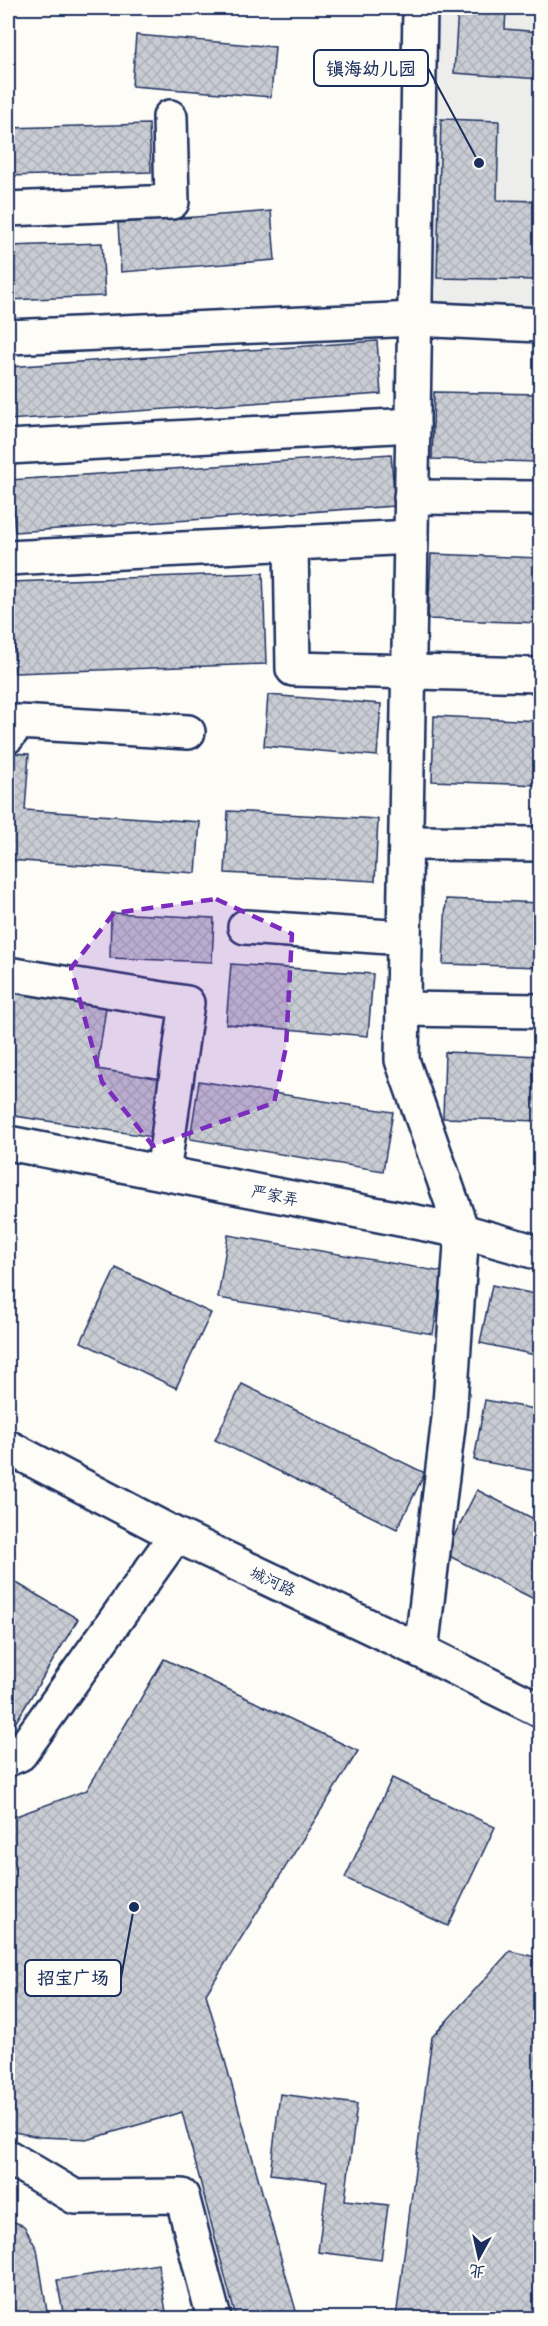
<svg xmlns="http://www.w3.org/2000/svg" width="548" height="2326" font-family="Pangolin,'LXGW WenKai TC',sans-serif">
  <defs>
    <pattern id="building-cross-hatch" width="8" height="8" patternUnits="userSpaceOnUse" patternTransform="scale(1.5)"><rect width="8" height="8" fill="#c9ccd3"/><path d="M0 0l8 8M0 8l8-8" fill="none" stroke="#acb0b8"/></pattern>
  </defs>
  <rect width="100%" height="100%" fill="#fdfcf7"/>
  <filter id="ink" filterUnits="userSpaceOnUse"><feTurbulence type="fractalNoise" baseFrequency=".0167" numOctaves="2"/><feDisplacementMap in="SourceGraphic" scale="12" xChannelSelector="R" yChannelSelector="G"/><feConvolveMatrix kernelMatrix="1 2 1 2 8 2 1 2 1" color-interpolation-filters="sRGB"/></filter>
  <g filter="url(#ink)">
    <!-- built -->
    <polygon fill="#edeeec" points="420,8 540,8 540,325 415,319"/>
    <!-- building -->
    <g fill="url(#building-cross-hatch)" stroke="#1b2f5e" stroke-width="1.5">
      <rect x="8" y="8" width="2" height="85"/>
      <polygon points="458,8 506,8 505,29 540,32 540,79 454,73"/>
      <polygon points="136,35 275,47 271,97 132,86"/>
      <polygon points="441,119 499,121 497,200 540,201 540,280 437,278"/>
      <polygon points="149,124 151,172 8,176 8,128"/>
      <polygon points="271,211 275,260 121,272 118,223"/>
      <polygon points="102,243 105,296 8,300 8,246"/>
      <polygon points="377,341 381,394 8,420 8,367"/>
      <polygon points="434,392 540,394 540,462 432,459"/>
      <polygon points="391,454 395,506 15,532 11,480"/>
      <polygon points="431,554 540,558 540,623 428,619"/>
      <polygon points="263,573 266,664 15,673 11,582"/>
      <polygon points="268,695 381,704 377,756 264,746"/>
      <polygon points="434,716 540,721 540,785 432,781"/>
      <polygon points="9,753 29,754 25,810 200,822 196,873 8,860"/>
      <polygon points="228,811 378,819 375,881 225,873"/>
      <polygon points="446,899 540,903 540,967 443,964"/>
      <polygon points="111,913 214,918 212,962 110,958"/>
      <polygon points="231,964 373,974 368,1036 226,1024"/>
      <polygon points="8,986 107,1001 97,1069 162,1079 153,1137 8,1115"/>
      <polygon points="445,1052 540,1056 540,1121 443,1118"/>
      <polygon points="199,1081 393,1112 383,1171 190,1139"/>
      <polygon points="228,1235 443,1272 433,1334 218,1298"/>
      <polygon points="116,1268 211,1313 176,1388 81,1342"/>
      <polygon points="492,1285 540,1295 540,1356 480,1343"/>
      <polygon points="242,1384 425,1473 397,1529 215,1440"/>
      <polygon points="485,1400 540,1410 540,1472 474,1460"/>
      <polygon points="477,1490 540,1522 540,1602 445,1554"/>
      <polygon points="8,1578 78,1619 8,1735"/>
      <polygon points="164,1659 358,1751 206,1994 298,2318 236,2318 182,2112 90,2139 40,2137 8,2131 8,1819 87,1790"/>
      <polygon points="392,1778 495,1827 448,1926 345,1878"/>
      <polygon points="510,1951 540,1958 540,2318 396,2318 432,2037"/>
      <polygon points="280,2094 357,2104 345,2200 388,2205 381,2260 318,2252 327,2181 270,2174"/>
      <polygon points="8,2219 24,2226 37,2249 48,2318 8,2318"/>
      <polygon points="158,2264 167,2318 64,2318 57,2280"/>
    </g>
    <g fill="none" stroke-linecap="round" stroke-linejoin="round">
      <defs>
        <g id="minor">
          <polyline points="420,8 402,1060 462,1231 449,1418 421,1651"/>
          <polyline points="8,209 172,202 170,117"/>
          <polyline points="8,337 415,319 540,325"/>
          <polyline points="8,447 413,425"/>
          <polyline points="411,497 540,498"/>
          <polyline points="291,543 293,669 540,675"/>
          <polyline points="8,558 411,537"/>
          <polyline points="8,736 18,722 188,732"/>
          <polyline points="406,843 540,844"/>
          <polyline points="245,927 404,938"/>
          <polyline points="8,974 187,1003 163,1173"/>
          <polyline points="403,1009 540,1011"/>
          <polyline points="8,1143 462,1231 540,1253"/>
          <polyline points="8,1759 20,1754 176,1535"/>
          <polyline points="8,2157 75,2197 182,2196 214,2318"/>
        </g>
        <polyline id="major" points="8,1447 176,1535 421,1651 540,1710"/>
      </defs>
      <!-- minor casing -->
      <use href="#minor" stroke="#1b2f5e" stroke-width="38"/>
      <!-- major casing -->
      <use href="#major" stroke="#1b2f5e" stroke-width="38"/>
      <!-- minor -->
      <use href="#minor" stroke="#fdfcf7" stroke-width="33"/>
      <!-- major -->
      <use href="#major" stroke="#fdfcf7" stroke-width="33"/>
    </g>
  </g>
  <!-- marked area -->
  <path fill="#7b2cbf" fill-opacity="0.2" stroke="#7b2cbf" stroke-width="4.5" stroke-dasharray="12 8" stroke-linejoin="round" d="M 216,899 L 292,934 L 286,1047 L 274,1103 L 153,1146 L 102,1082 L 71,968 L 114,913 Z"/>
  <g text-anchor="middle" stroke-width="4.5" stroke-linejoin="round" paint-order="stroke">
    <!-- street labels -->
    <g font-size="16" fill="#1b2f5e" stroke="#fdfcf7">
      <text transform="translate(275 1195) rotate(11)" y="6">严家弄</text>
      <text transform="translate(273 1581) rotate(25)" y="6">城河路</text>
    </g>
  </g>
  <!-- callouts -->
  <path fill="none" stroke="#1b2f5e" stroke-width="2" d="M479 163L428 68M134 1907L121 1978"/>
  <g fill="#1b2f5e" stroke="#fdfcf7" stroke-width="2">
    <circle cx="479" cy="163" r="6"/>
    <circle cx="134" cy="1907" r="6"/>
  </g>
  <g fill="#fdfcf7" stroke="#1b2f5e" stroke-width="2">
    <rect x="314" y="50" width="114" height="36" rx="6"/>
    <rect x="25" y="1960" width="96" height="36" rx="6"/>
  </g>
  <g font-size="18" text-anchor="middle" font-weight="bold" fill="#1b2f5e">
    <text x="371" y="75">镇海幼儿园</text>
    <text x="73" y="1984">招宝广场</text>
  </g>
  <!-- margin -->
  <rect width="548" height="2326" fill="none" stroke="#fdfcf7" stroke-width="30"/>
  <rect x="15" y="15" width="518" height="2296" fill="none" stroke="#1b2f5e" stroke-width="2" filter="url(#ink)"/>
  <!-- north arrow -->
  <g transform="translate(479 2257) rotate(188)" stroke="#fdfcf7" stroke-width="4.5" paint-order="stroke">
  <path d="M0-4.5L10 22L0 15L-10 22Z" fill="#1b2f5e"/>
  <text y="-9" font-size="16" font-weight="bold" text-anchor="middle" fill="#1b2f5e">北</text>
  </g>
</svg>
